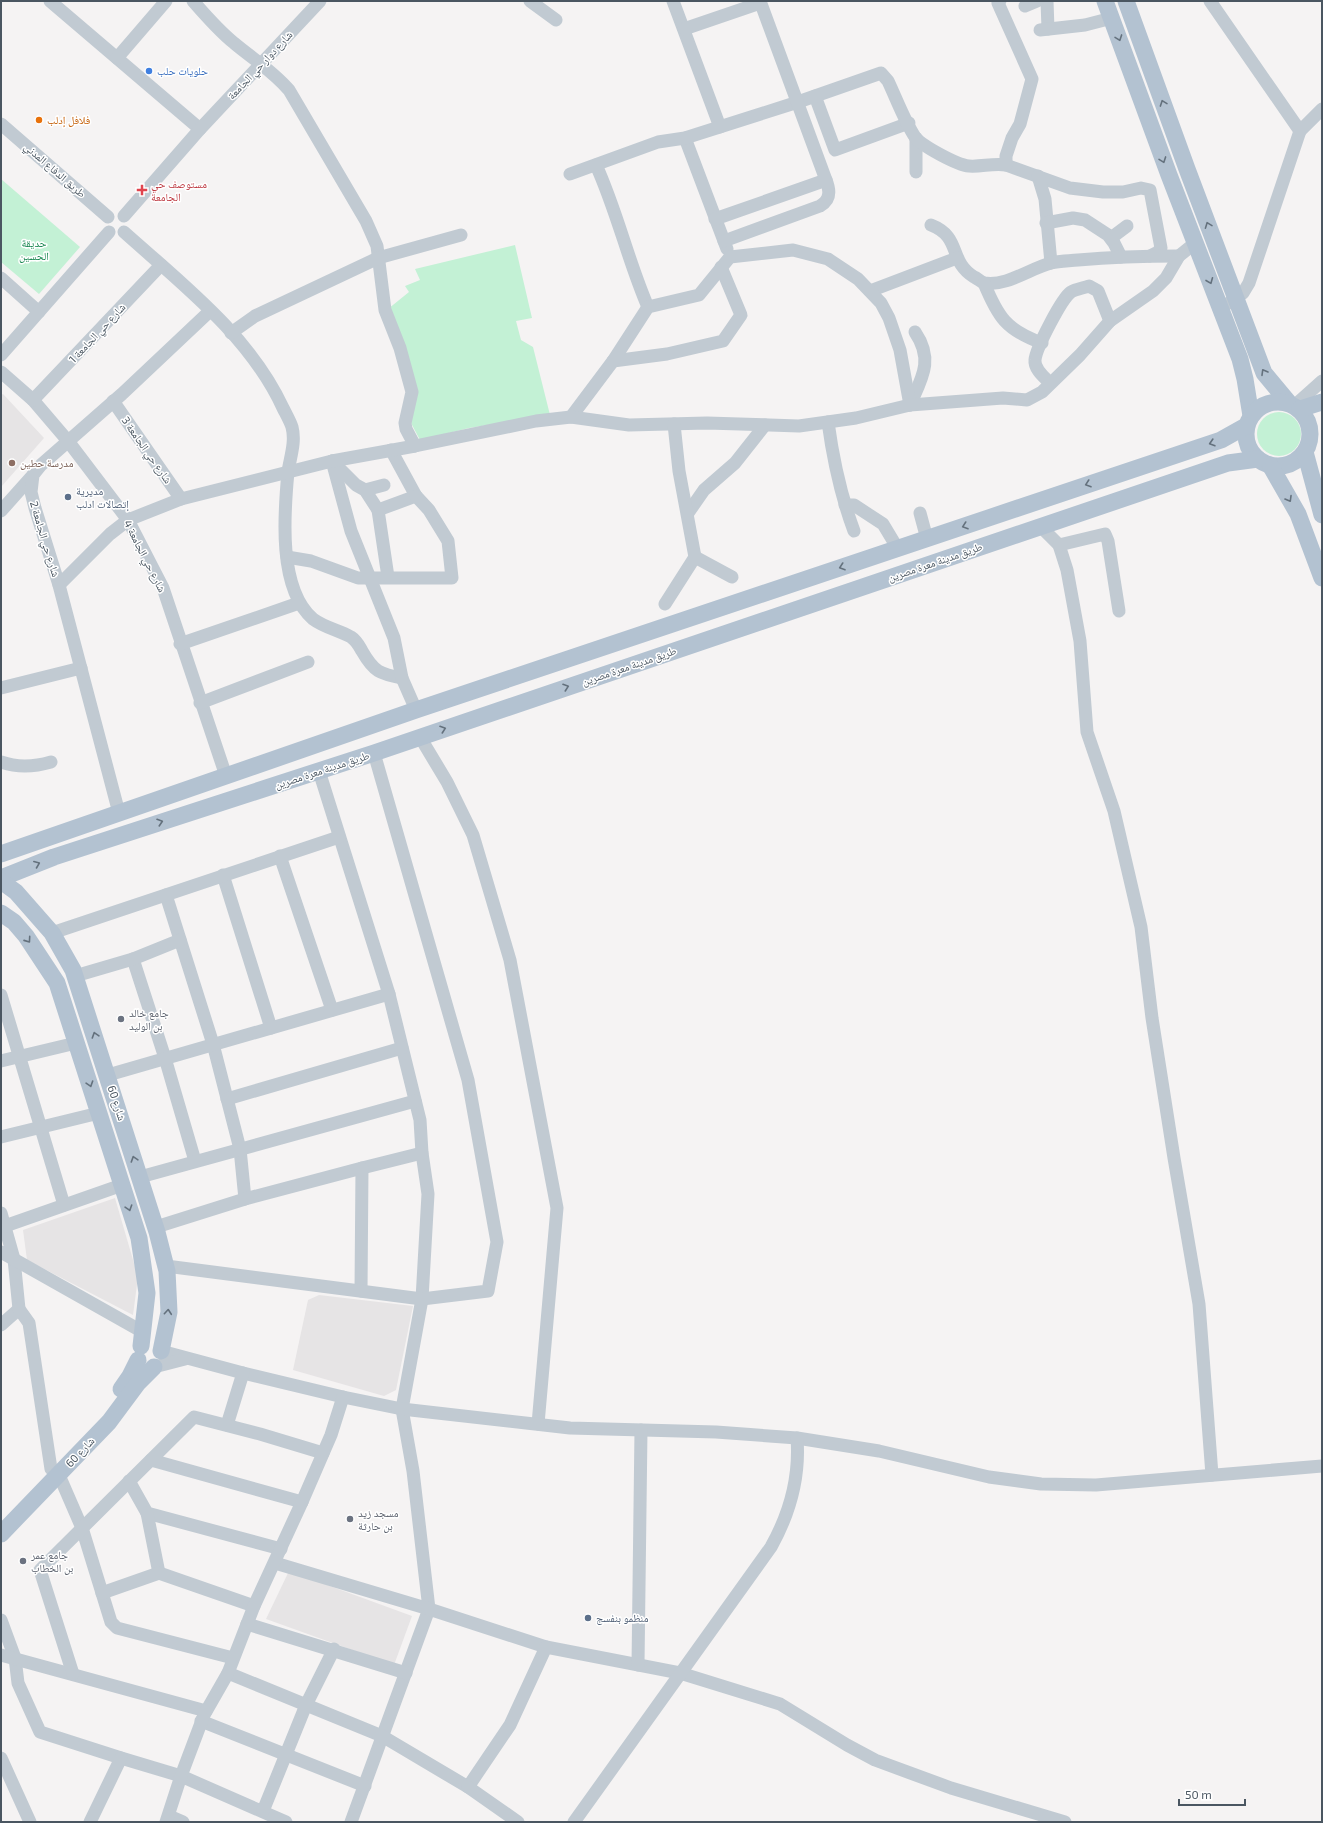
<svg xmlns="http://www.w3.org/2000/svg" width="1323" height="1823" font-family="'Exo 2','Noto Naskh Arabic',sans-serif">
  <rect width="100%" height="100%" fill="#f5f3f3"/>
  <!-- education -->
  <g fill="#e6e4e5">
    <polygon points="3,394 44,438 1,487 1,395"/>
    <polygon points="115,1198 138,1277 133,1315 27,1260 23,1230"/>
    <polygon points="319,1295 413,1306 396,1390 384,1396 293,1370 308,1300"/>
    <polygon points="289,1571 412,1616 394,1665 266,1619"/>
  </g>
  <!-- green -->
  <g fill="#c3f1d5">
    <polygon points="1,179 80,247 39,294 1,262"/>
    <polygon points="515,245 532,318 516,321 521,340 533,347 550,415 469,428 420,440 411,423 417,394 388,309 409,292 405,286 420,280 415,269"/>
    <circle cx="1279" cy="434" r="22"/>
  </g>
  <g fill="none" stroke-linecap="round" stroke-linejoin="round">
    <!-- minor -->
    <g stroke="#c1cad2" stroke-width="13">
      <polyline points="50,1 200,129"/>
      <path d="M 193,1 C 206,16 219,31 234,43 C 253,59 273,71 289,90 L 366,221 L 377,246 L 385,310 L 400,348 L 412,392 L 405,423 L 406,429 L 415,446"/>
      <polyline points="530,1 556,20"/>
      <polyline points="673,1 720,127"/>
      <polyline points="1047,1 1048,29"/>
      <polyline points="1210,1 1300,131"/>
      <polyline points="1025,6 1037,1"/>
      <polyline points="684,29 760,3"/>
      <polyline points="1040,30 1085,25 1112,18"/>
      <polyline points="117,58 166,1"/>
      <polyline points="815,96 835,150 909,123"/>
      <polyline points="1,124 108,217"/>
      <polyline points="685,138 727,249"/>
      <polyline points="916,138 916,172"/>
      <path d="M 596,165 C 617,211 628,261 648,307"/>
      <polyline points="1006,165 1070,188 1103,192 1123,192 1141,188 1150,190 1161,248 1158,252 1150,256"/>
      <path d="M 570,174 L 658,142 L 685,138 L 798,102 L 881,73 L 888,81 C 896,98 905,122 915,137 C 922,146 957,165 969,166 C 981,167 993,163 1006,165 L 1006,156 L 1012,138 L 1020,124 L 1032,79 L 998,3 L 1000,1"/>
      <polyline points="1038,176 1045,199 1051,263"/>
      <polyline points="124,216 200,129 320,1"/>
      <polyline points="715,219 826,180"/>
      <polyline points="1046,223 1073,218 1085,220 1108,235 1114,243 1121,257"/>
      <path d="M 931,225 C 962,237 948,261 974,277 C 977,278 981,282 984,283 C 1006,287 1031,268 1051,263 C 1059,261 1069,261 1078,260 C 1112,257 1145,256 1179,256"/>
      <path d="M 124,232 C 182,284 250,336 283,408 C 286,414 290,421 292,427 C 296,442 290,458 288,472 C 284,514 278,589 313,619 C 325,628 339,630 351,637 C 357,641 359,646 362,651 C 374,672 380,674 402,678"/>
      <polyline points="1111,238 1127,226"/>
      <path d="M 724,241 L 820,206 C 831,200 830,190 826,180 L 760,1"/>
      <polyline points="1,278 39,312"/>
      <path d="M 984,283 C 998,317 1006,330 1042,343"/>
      <polyline points="870,291 957,258"/>
      <polyline points="1229,303 1243,293 1249,283 1300,131 1322,109"/>
      <polyline points="231,333 255,316 378,258 461,235"/>
      <polyline points="1,355 109,232"/>
      <polyline points="613,361 667,354 723,341 741,315 721,267"/>
      <polyline points="1,372 33,400 68,441 128,520 163,588 226,776"/>
      <path d="M 1050,383 C 1044,377 1034,369 1035,360 C 1036,348 1062,298 1071,292 C 1076,289 1084,288 1089,286 L 1098,291 L 1110,321"/>
      <polyline points="33,400 161,265"/>
      <polyline points="113,401 181,499"/>
      <path d="M 910,405 C 922,378 934,360 915,332"/>
      <polyline points="1294,406 1322,381"/>
      <polyline points="571,417 613,361 648,307 699,295 730,257 793,250 828,259 858,279 881,303 889,318 900,350 910,405"/>
      <path d="M 828,422 C 833,459 841,496 854,531"/>
      <polyline points="332,461 351,531 394,638 402,678 416,710"/>
      <polyline points="332,461 356,485 365,490 378,510 416,496 391,450"/>
      <polyline points="365,490 384,485"/>
      <polyline points="845,505 854,505 883,524 898,549"/>
      <polyline points="378,510 388,577"/>
      <polyline points="1,511 33,475"/>
      <polyline points="688,513 704,490 735,463 765,425"/>
      <polyline points="920,513 927,539"/>
      <polyline points="1040,526 1059,545 1067,570 1080,641 1087,732 1114,811 1141,927 1152,1018 1174,1158 1199,1304 1212,1475"/>
      <polyline points="1059,545 1105,534 1108,541 1119,611"/>
      <polyline points="287,557 311,561 358,578 452,578 448,541 429,510 416,496"/>
      <polyline points="695,557 732,577"/>
      <polyline points="59,585 110,534 128,520 181,499 332,461 415,446 536,421 571,417 629,425 707,423 799,426 856,418 910,405 1003,398 1027,400 1042,392 1080,355 1110,321 1153,291 1166,278 1179,256 1195,243"/>
      <polyline points="665,604 695,557 679,471 674,424"/>
      <polyline points="180,644 299,603"/>
      <polyline points="1,688 81,668"/>
      <polyline points="200,703 308,662"/>
      <polyline points="420,737 447,782 473,835 510,960 557,1208 538,1424"/>
      <path d="M 1,762 C 18,768 34,767 51,762"/>
      <polyline points="319,771 389,994 420,1120 422,1153 428,1194 422,1299 402,1409 413,1471 429,1609 351,1822"/>
      <polyline points="119,813 59,585 35,508 31,492 33,475 41,465 122,394 210,311"/>
      <polyline points="280,856 332,1010"/>
      <polyline points="223,875 271,1028"/>
      <polyline points="166,895 213,1044 240,1149 245,1199"/>
      <polyline points="52,933 339,837"/>
      <polyline points="133,959 165,1058 195,1161"/>
      <polyline points="75,976 133,959 180,940"/>
      <polyline points="1,995 64,1205"/>
      <polyline points="1,1061 76,1043"/>
      <polyline points="108,1075 389,994"/>
      <polyline points="227,1099 402,1048"/>
      <polyline points="1,1137 99,1113"/>
      <polyline points="362,1168 422,1153"/>
      <polyline points="140,1177 415,1101"/>
      <polyline points="1,1213 14,1259 19,1309 1,1325"/>
      <polyline points="5,1226 122,1185"/>
      <polyline points="156,1227 245,1199 362,1168 361,1291"/>
      <polyline points="1,1252 143,1332"/>
      <polyline points="166,1266 422,1299 488,1291 497,1242 468,1080 374,753"/>
      <polyline points="19,1309 29,1323 51,1469"/>
      <polyline points="161,1351 243,1373 343,1397 402,1409 570,1428 716,1432 797,1438 879,1451 989,1477 1041,1484 1096,1485 1322,1466"/>
      <polyline points="154,1367 185,1359"/>
      <polyline points="227,1425 243,1373"/>
      <polyline points="151,1460 302,1502"/>
      <polyline points="59,1475 82,1528 111,1622 117,1628 233,1658"/>
      <polyline points="129,1481 147,1513 281,1549"/>
      <polyline points="147,1513 159,1573"/>
      <polyline points="275,1563 429,1609 546,1647 680,1673 780,1704 847,1745 875,1760 951,1788 1065,1822"/>
      <polyline points="102,1593 159,1573 254,1606"/>
      <polyline points="1,1620 15,1658 18,1683 40,1732 121,1758 181,1776 286,1822"/>
      <polyline points="247,1624 406,1673"/>
      <polyline points="1,1655 206,1711"/>
      <polyline points="638,1665 641,1430"/>
      <polyline points="228,1673 382,1736 468,1787 510,1725 546,1647"/>
      <polyline points="73,1674 40,1570 194,1417 260,1434 323,1453"/>
      <polyline points="201,1721 365,1786"/>
      <polyline points="1,1758 30,1822"/>
      <polyline points="468,1787 518,1822"/>
      <polyline points="263,1811 306,1705 334,1649"/>
      <polyline points="169,1816 183,1822"/>
      <polyline points="90,1822 121,1758"/>
      <polyline points="166,1822 181,1776 204,1715 228,1673 254,1606 302,1502 331,1435 343,1397"/>
      <path d="M 574,1822 L 771,1547 C 790,1513 800,1477 797,1438"/>
    </g>
    <!-- major -->
    <g stroke="#b3c2d1" stroke-width="17">
      <polyline points="1105,1 1169,175 1240,359 1245,379 1251,416"/>
      <polyline points="1126,1 1187,169 1264,373 1289,403"/>
      <circle cx="1278" cy="434" r="32"/>
      <polyline points="1300,409 1322,402"/>
      <polyline points="1305,452 1322,515"/>
      <polyline points="1270,465 1298,514 1322,578"/>
      <polyline points="1,854 416,710 1221,440 1246,426"/>
      <polyline points="1,878 54,857 374,753 1228,463 1258,459"/>
      <polyline points="1,881 16,892 52,933 73,970 157,1232 167,1271 169,1312 161,1351"/>
      <polyline points="1,913 14,922 26,936 57,983 139,1238 147,1293 141,1346"/>
      <polyline points="121,1389 130,1376 138,1360"/>
      <polyline points="1,1534 109,1422 138,1383 154,1367"/>
    </g>
  </g>
  <!-- one-way arrows -->
  <defs><path id="oneway-chevron" d="M-2-3.5L2.5 0L-2 3.5" fill="none" stroke-width="1.6" stroke-linecap="round" stroke-linejoin="round"/></defs>
  <g stroke="#64717d">
    <use href="#oneway-chevron" transform="translate(1119 38) rotate(70)"/>
    <use href="#oneway-chevron" transform="translate(1163 103) rotate(-110)"/>
    <use href="#oneway-chevron" transform="translate(1163 160) rotate(70)"/>
    <use href="#oneway-chevron" transform="translate(1208 225) rotate(-111)"/>
    <use href="#oneway-chevron" transform="translate(1210 281) rotate(68)"/>
    <use href="#oneway-chevron" transform="translate(1264 372) rotate(-120)"/>
    <use href="#oneway-chevron" transform="translate(1212 443) rotate(163)"/>
    <use href="#oneway-chevron" transform="translate(1088 484) rotate(161)"/>
    <use href="#oneway-chevron" transform="translate(1289 499) rotate(60)"/>
    <use href="#oneway-chevron" transform="translate(965 526) rotate(161)"/>
    <use href="#oneway-chevron" transform="translate(842 567) rotate(161)"/>
    <use href="#oneway-chevron" transform="translate(566 687) rotate(-19)"/>
    <use href="#oneway-chevron" transform="translate(443 729) rotate(-19)"/>
    <use href="#oneway-chevron" transform="translate(160 822) rotate(-18)"/>
    <use href="#oneway-chevron" transform="translate(37 864) rotate(-22)"/>
    <use href="#oneway-chevron" transform="translate(28 940) rotate(55)"/>
    <use href="#oneway-chevron" transform="translate(95 1035) rotate(-108)"/>
    <use href="#oneway-chevron" transform="translate(90 1084) rotate(72)"/>
    <use href="#oneway-chevron" transform="translate(134 1159) rotate(-108)"/>
    <use href="#oneway-chevron" transform="translate(129 1208) rotate(72)"/>
    <use href="#oneway-chevron" transform="translate(168 1312) rotate(-85)"/>
  </g>
  <!-- markers -->
  <circle fill="#3f7fe0" stroke="#fff" stroke-width="1.5" cx="149" cy="71" r="4"/>
  <circle fill="#e8710a" stroke="#fff" stroke-width="1.5" cx="39" cy="120" r="4"/>
  <path fill="#e0444e" stroke="#fff" stroke-width="1.5" d="M140 184h4v4h4v4h-4v4h-4v-4h-4v-4h4z"/>
  <circle fill="#8d6e63" stroke="#fff" stroke-width="1.5" cx="12" cy="463" r="4"/>
  <g fill="#5c6f8a" stroke="#fff" stroke-width="1.5">
    <circle cx="68" cy="497" r="4"/>
    <circle cx="588" cy="1618" r="4"/>
  </g>
  <g fill="#6b7280" stroke="#fff" stroke-width="1.5">
    <circle cx="121" cy="1019" r="4"/>
    <circle cx="350" cy="1519" r="4"/>
    <circle cx="23" cy="1561" r="4"/>
  </g>
  <g text-anchor="middle" stroke-width="3" stroke-linejoin="round" paint-order="stroke">
    <!-- street labels -->
    <g font-size="11" fill="#4a5661" stroke="#fff">
      <text transform="translate(260 65) rotate(-47)" y="4">شارع دوار حي الجامعة</text>
      <text transform="translate(55 170) rotate(41)" y="4">طريق الدفاع المدني</text>
      <text transform="translate(97 333) rotate(-47)" y="4">شارع حي الجامعة 1</text>
      <text transform="translate(147 450) rotate(55)" y="4">شارع حي الجامعة 3</text>
      <text transform="translate(45 539) rotate(73)" y="4">شارع حي الجامعة 2</text>
      <text transform="translate(145 556) rotate(63)" y="4">شارع حي الجامعة 4</text>
      <text transform="translate(935 562) rotate(-19)" y="4">طريق مدينة معرة مصرين</text>
      <text transform="translate(629 666) rotate(-19)" y="4">طريق مدينة معرة مصرين</text>
      <text transform="translate(322 770) rotate(-18)" y="4">طريق مدينة معرة مصرين</text>
      <text transform="translate(117 1103) rotate(72)" y="4">شارع 60</text>
      <text transform="translate(80 1452) rotate(-47)" y="4">شارع 60</text>
    </g>
    <!-- shop labels -->
    <g font-size="11" fill="#366cbe" stroke="#fff" text-anchor="start">
      <text x="157" y="75">حلويات حلب</text>
    </g>
    <!-- food labels -->
    <g font-size="11" fill="#c56008" stroke="#fff" text-anchor="start">
      <text x="47" y="124">فلافل إدلب</text>
    </g>
    <!-- health labels -->
    <g font-size="11" fill="#be3a42" stroke="#fff" text-anchor="start">
      <text x="151" y="188">مستوصف حي<tspan x="151" dy="13">الجامعة</tspan></text>
    </g>
    <!-- park labels -->
    <g font-size="11" fill="#17864f" stroke="#fff">
      <text x="34" y="247">حديقة<tspan x="34" dy="13">الحسين</tspan></text>
    </g>
    <!-- education labels -->
    <g font-size="11" fill="#785e54" stroke="#fff" text-anchor="start">
      <text x="20" y="467">مدرسة حطين</text>
    </g>
    <!-- service labels -->
    <g font-size="11" fill="#4e5e75" stroke="#fff" text-anchor="start">
      <text x="76" y="495">مديرية<tspan x="76" dy="13">إتصالات ادلب</tspan></text>
      <text x="596" y="1622">منظمو بنفسج</text>
    </g>
    <!-- worship labels -->
    <g font-size="11" fill="#5b616d" stroke="#fff" text-anchor="start">
      <text x="129" y="1017">جامع خالد<tspan x="129" dy="13">بن الوليد</tspan></text>
      <text x="358" y="1517">مسجد زيد<tspan x="358" dy="13">بن حارثة</tspan></text>
      <text x="31" y="1559">جامع عمر<tspan x="31" dy="13">بن الخطاب</tspan></text>
    </g>
  </g>
  <!-- border -->
  <rect width="1323" height="1823" fill="none" stroke="#4a5661" stroke-width="4"/>
  <!-- scale -->
  <path d="M1179 1799v6h66v-6" fill="none" stroke="#4a5661" stroke-width="2"/>
  <text x="1185" y="1799" font-size="12" fill="#4a5661" stroke="#ffffff" stroke-width="3" paint-order="stroke">50 m</text>
</svg>
